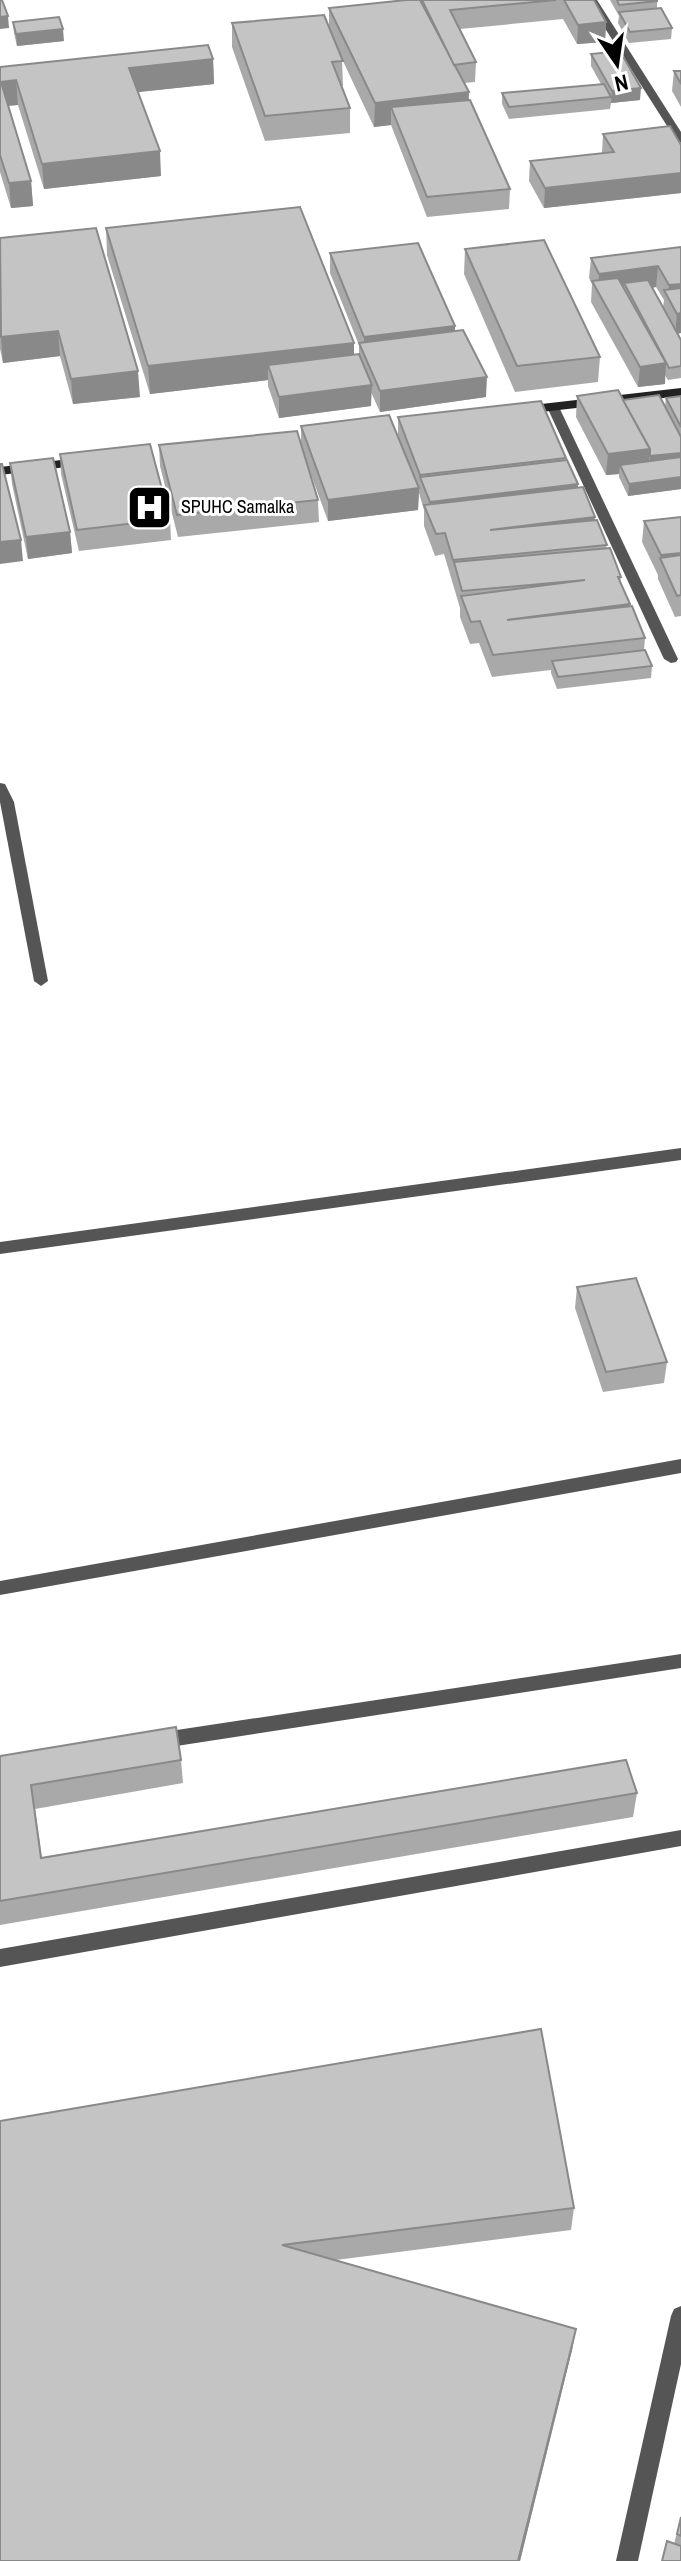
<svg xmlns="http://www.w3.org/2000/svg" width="681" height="2561" font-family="'Archivo Narrow',sans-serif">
  <rect width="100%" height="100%" fill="#fff"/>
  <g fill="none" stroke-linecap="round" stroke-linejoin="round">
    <!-- lane -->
    <g fill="#555" fill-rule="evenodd">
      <polygon points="0,783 5,784 14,802 48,981 41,986 34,981 0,802"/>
      <polygon points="681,1148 681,1160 0,1254 0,1242"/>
      <polygon points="681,1459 681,1473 0,1595 0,1581"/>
      <polygon points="681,1654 681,1668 157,1749 151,1747 148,1741 151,1735 157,1733"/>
      <polygon points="681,1830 681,1846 0,1967 0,1949"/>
    </g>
    <!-- street -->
    <g fill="#555" fill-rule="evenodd">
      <polygon points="587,0 597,0 681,132 681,143 676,140"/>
      <polygon points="553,403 559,407 678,659 676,662 671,663 664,659 547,407"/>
      <polygon points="681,2306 681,2364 638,2561 616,2561 671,2316 674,2309"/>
    </g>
    <!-- secondary -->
    <g fill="#222" fill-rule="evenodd">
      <polygon points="681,388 681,396 524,414 518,410 524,406"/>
      <polygon points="79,458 85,462 83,465 0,475 0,467"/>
    </g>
  </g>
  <!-- wall -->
  <g fill="#a9a9a9" fill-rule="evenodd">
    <polygon points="406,0 594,0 606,22 605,42 577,44 563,19 460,29 476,62 475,82 464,83 469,100 510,189 509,209 427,217 391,125 374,127 342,59 343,86 341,86 350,108 350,133 265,141 232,47 232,23 329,28 329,8"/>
    <polygon points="610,0 657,0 657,8 672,28 671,39 629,43 618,23 619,16"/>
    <polygon points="13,22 64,41 17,46 14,33"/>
    <polygon points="591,54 640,100 611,103 610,109 509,119 502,104 502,93 601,84 591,66"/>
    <polygon points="213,59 214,84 137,92 161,176 44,189 18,105 8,106 31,181 33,206 11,208 0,172 0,67"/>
    <polygon points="674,71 681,71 681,107 672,91"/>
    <polygon points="603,134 681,145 681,193 544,208 529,181 530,161 602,153"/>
    <polygon points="106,228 354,343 354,355 359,354 359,345 330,273 330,253 455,326 455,331 486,397 380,412 371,392 371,406 279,418 268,386 268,380 150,394 107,255"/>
    <polygon points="0,238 140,397 73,404 60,356 3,363 0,349"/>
    <path d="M 681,247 L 681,333 L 677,334 L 681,340 L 681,378 L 668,380 L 665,375 L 665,384 L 638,387 L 591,302 L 592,284 L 589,278 L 591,258 ZM 656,287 L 664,300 L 663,307 L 652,288 Z"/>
    <polygon points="465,249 600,357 598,382 515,392 464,274"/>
    <polygon points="577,396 623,400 665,406 666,398 681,396 681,489 628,496 619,477 619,474 606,475 576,417"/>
    <polygon points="398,417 566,458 578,484 577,488 595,517 595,520 607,545 606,548 621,577 620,582 629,606 645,638 644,650 652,666 651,678 557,689 551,673 551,670 492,677 479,643 470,644 460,617 460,608 444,554 435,556 424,526 424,510 419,493 418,510 328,521 306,461 318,500 319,522 178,537 160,466 159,445 301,444 301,426 398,437"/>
    <polygon points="60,454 170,519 171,540 79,551 61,474"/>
    <polygon points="10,463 70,532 72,553 28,559 12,484"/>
    <polygon points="681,517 681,616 675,617 658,579 658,575 642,542 644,521"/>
    <polygon points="577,1287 667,1362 664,1383 603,1392 575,1308"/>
    <polygon points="0,1756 181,1760 183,1783 35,1809 42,1858 637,1793 633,1817 0,1925"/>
    <polygon points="0,2121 574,2208 571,2230 336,2260 576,2329 572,2350 520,2561 0,2561"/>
    <polygon points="681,2516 681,2561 674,2544"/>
  </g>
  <!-- shaded-wall -->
  <g fill="#898989">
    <polygon points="8,16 9,28 0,29 0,17"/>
    <polygon points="606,22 605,42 577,44 578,25"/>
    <polygon points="63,29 64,41 17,46 16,34"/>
    <polygon points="213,59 214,84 130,93 129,68"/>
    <polygon points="16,80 18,105 3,106 1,82"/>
    <polygon points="641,88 640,100 611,103 612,91"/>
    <polygon points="469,92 468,117 391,107 391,125 374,127 375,103"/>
    <polygon points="160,151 161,176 44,189 42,164"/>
    <polygon points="681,173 681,193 544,208 545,188"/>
    <polygon points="31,181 33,206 11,208 9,183"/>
    <polygon points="658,266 656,287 628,291 624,283 623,291 598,292 599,274"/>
    <polygon points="681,284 681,304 668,297 669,285"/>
    <polygon points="681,313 681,333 675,334 677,314"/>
    <polygon points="455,326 455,346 364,355 364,337"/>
    <polygon points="58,331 60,356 3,363 1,337"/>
    <polygon points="354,343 354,370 268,365 268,380 150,394 148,366"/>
    <polygon points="666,363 665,384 638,387 640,367"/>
    <polygon points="138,371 140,397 73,404 71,379"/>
    <polygon points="487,377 486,397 380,412 380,391"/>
    <polygon points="372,385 371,406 279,418 279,397"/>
    <polygon points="650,449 648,470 620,465 619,474 606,475 608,454"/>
    <polygon points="681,453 681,465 649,469 650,456"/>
    <polygon points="681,477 681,489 628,496 629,484"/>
    <polygon points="578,484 576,505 429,518 430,502"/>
    <polygon points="419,488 418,510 328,521 328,500"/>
    <polygon points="595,517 593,538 490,530"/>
    <polygon points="70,532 72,553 28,559 26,537"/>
    <polygon points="21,540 23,561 0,564 0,542"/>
    <polygon points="681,553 681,574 660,559 661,555"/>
    <polygon points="630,604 628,625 507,620"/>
    <polygon points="576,2329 572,2350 520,2561 518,2561"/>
  </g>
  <!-- building -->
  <g fill="#c4c4c4" stroke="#898989" stroke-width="2">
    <polygon points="0,0 2,0 8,16 0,17"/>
    <polygon points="406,0 420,0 469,92 375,103 329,8"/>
    <polygon points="422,0 556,0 450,10 476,62 454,65"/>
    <polygon points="564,0 594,0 606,22 578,25"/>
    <polygon points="617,0 657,0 657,1 619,5"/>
    <polygon points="661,8 672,28 630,32 619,12"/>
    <polygon points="324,15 343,61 332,62 350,108 265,116 232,23"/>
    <polygon points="59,17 63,29 16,34 13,22"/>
    <polygon points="208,45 213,59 129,68 160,151 42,164 16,80 1,82 31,181 9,183 0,155 0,67"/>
    <polygon points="620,51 641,88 612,91 591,54"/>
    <polygon points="674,71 681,71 681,84"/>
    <polygon points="604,84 611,97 509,107 502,93"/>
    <polygon points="470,100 510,189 427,197 391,107"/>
    <polygon points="670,126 681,145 681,173 545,188 530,161 614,152 603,134"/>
    <polygon points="300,207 354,343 148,366 106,228"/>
    <polygon points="96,228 138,371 71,379 58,331 1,337 0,238"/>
    <polygon points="544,240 600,357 517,366 465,249"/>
    <polygon points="418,243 455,326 364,337 330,253"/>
    <polygon points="681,247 681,284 669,285 658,266 599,274 591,258"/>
    <polygon points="618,278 666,363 640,367 592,281"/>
    <polygon points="648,280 681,340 681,366 669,368 624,283"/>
    <polygon points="681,288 681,313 677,314 664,290"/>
    <polygon points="463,330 487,377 380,391 359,343"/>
    <polygon points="359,354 372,385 279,397 268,365"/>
    <polygon points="618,390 650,449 608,454 577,396"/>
    <polygon points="659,395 681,437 681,453 650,456 650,449 623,400"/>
    <polygon points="681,396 681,427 666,398"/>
    <polygon points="541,401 566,458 420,475 398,417"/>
    <polygon points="389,415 419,488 328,500 301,426"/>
    <polygon points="297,431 318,500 177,515 159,445"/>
    <polygon points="150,444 170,519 77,530 60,454"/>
    <polygon points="681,457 681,477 629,484 620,465"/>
    <polygon points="53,458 70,532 26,537 10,463"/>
    <polygon points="567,460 578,484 430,502 420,477"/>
    <polygon points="0,464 2,464 21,540 0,542"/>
    <polygon points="583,487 595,517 490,530 597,520 607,545 453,560 445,533 436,534 424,505"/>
    <polygon points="681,517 681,553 661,555 644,521"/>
    <polygon points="610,548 621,577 618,577 630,604 507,620 632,606 645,638 493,655 480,621 471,622 461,596 585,580 462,591 454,562"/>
    <polygon points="681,555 681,595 677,596 660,558"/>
    <polygon points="645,650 652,666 558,677 552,661"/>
    <polygon points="636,1278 667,1362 606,1372 577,1287"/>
    <polygon points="176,1727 181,1760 31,1785 41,1858 626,1760 637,1793 0,1901 0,1756"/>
    <polygon points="541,2029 574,2208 282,2245 576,2329 518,2561 0,2561 0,2121"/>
    <polygon points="681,2517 681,2536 677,2534"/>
    <polygon points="667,2541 681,2546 681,2561 662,2561"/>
  </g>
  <!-- icons -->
  <defs>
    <symbol id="hospital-square" viewBox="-11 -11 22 22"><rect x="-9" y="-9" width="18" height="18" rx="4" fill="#000" stroke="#fff"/><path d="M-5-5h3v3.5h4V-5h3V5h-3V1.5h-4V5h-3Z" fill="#fff"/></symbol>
  </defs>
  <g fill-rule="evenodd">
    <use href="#hospital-square" x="124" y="482" width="51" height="51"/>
  </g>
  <g text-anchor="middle" stroke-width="6" stroke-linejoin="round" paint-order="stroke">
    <!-- far-poi labels -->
    <g font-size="18" fill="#000" stroke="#fff" text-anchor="start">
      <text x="181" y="513">SPUHC Samalka</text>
    </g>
  </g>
  <!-- north arrow -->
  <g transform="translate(617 64) rotate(167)" stroke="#ffffff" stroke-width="6" paint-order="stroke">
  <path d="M0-6L14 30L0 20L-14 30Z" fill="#000000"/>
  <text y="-12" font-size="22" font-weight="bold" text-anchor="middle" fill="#000000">N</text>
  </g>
</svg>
